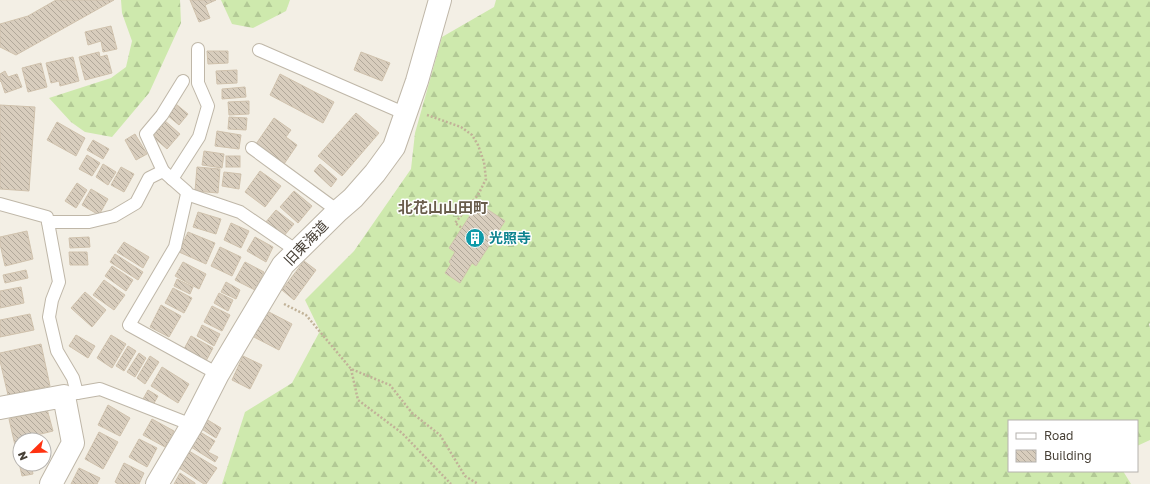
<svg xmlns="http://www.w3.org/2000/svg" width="1150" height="484" font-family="'Golos Text','Noto Sans JP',sans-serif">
  <defs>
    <pattern id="forest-firs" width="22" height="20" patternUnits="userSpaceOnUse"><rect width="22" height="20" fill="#cee9ad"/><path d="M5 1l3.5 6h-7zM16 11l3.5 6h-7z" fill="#b2c995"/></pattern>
    <pattern id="building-back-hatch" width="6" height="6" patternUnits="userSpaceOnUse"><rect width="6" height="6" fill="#d8cdbd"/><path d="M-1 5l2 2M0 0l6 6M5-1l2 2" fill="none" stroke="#b1a89a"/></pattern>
  </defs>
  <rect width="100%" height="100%" fill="#f3efe5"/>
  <!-- forest -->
  <g fill="url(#forest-firs)">
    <polygon points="121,0 180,0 181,23 149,93 112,137 85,132 71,122 49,98 111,78 126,67 132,41 122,13"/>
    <polygon points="221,0 290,0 286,11 253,28 232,24"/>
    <polygon points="496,0 1150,0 1150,323 1149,324 1150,328 1150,440 1137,446 1137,421 1009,421 1009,471 1123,471 1131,484 222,484 245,412 292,383 320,331 305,300 354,251 411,169 415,133 442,37 494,7"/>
  </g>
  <!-- building -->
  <g fill="url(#building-back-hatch)" stroke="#d0c2ad">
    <polygon points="56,0 114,0 16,55 0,47 0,24 28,16"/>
    <polygon points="190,0 216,0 205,5 210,18 199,22"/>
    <polygon points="111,26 117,49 103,52 101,41 88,45 85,32"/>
    <polygon points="207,51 228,51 228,63 208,64"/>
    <polygon points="99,52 100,57 107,55 112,73 85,80 79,57"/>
    <polygon points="361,52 390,63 382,81 354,70"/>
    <polygon points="73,57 79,81 60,86 59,81 51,83 46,63"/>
    <polygon points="41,63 47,87 28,92 22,68"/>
    <polygon points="237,70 237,83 217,84 216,71"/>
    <polygon points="5,71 8,77 17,74 22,87 5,93 1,81 0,82 0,74"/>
    <polygon points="280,74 334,102 323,123 270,95"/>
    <polygon points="245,87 246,97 222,99 222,89"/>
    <polygon points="249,101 249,114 229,115 228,102"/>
    <polygon points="176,104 188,114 179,125 167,115"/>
    <polygon points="0,105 35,107 29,191 0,189"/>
    <polygon points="356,113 379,133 342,176 318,156"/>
    <polygon points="229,117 247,118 246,130 228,129"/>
    <polygon points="274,118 291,130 286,137 297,145 284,164 256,144"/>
    <polygon points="164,120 180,134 167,149 151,135"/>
    <polygon points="57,122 85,138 76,156 47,140"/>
    <polygon points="217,131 241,135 239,149 215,146"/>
    <polygon points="135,134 147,154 136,160 125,140"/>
    <polygon points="93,140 109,149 103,159 87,150"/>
    <polygon points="204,151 224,154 222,168 202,165"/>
    <polygon points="87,155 100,163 92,176 79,169"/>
    <rect x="226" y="156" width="14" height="11"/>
    <polygon points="103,164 116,172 108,185 96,177"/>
    <polygon points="320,164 337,179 331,187 314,171"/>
    <polygon points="121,167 134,174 124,192 111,185"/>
    <polygon points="197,167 220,169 218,193 195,191"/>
    <polygon points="260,171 281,186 265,207 245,192"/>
    <polygon points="224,172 241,174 239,189 222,186"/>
    <polygon points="77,183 87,190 76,208 65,201"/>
    <polygon points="91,189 108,199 99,215 82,205"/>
    <polygon points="294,191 312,206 298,223 280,207"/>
    <polygon points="478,203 505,221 476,266 472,263 460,283 445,273 451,264 449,262 455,252 449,248"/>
    <polygon points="276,210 294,224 283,237 265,223"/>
    <polygon points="198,212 221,219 216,234 193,227"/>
    <polygon points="231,223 249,231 241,248 224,240"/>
    <polygon points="27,231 33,259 5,266 0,244 0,237"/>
    <polygon points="188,232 215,243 206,264 179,252"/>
    <polygon points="89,237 90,247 70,248 69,238"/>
    <polygon points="255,237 273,247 266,262 247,251"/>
    <polygon points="124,242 149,257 143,268 117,252"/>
    <polygon points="220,247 241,257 232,276 211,266"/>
    <polygon points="69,252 87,252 88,265 70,265"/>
    <polygon points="115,254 143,272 138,280 110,262"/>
    <polygon points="304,261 316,270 294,300 282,290"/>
    <polygon points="183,262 206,274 199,289 175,276"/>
    <polygon points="245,262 264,272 255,290 235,280"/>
    <polygon points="112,266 133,280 126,291 105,276"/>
    <polygon points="26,270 28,278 5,283 3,275"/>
    <polygon points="177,279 193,287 190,294 174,286"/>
    <polygon points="104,280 125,295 114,310 93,295"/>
    <polygon points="226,282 240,290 236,299 221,292"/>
    <polygon points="21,287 24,303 0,308 0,291"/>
    <polygon points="173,288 192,298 184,313 165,303"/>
    <polygon points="85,292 106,310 92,327 71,308"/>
    <polygon points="219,293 233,300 228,311 214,303"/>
    <polygon points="161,305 181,316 169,337 150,327"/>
    <polygon points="212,306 230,315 222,331 204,322"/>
    <polygon points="265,310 292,324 279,350 252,336"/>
    <polygon points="30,314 34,330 0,337 0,320"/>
    <polygon points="202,325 220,334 214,346 197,336"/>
    <polygon points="76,335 95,346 88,358 69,346"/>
    <polygon points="111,335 126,344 112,368 97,358"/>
    <polygon points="191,336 213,348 206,361 184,349"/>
    <polygon points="41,344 50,386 8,395 0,361 0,353"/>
    <polygon points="128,346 136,351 124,371 116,366"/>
    <polygon points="139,353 146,358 135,377 127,372"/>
    <polygon points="150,356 159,362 145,384 137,378"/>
    <polygon points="243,356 262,365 250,389 232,380"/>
    <polygon points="162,367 189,384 178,403 151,386"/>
    <polygon points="148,390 158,396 153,405 143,399"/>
    <polygon points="108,405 130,418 120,436 98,425"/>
    <polygon points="47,409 53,431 37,435 38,440 20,440 20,464 40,464 41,468 32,469 33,474 22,476 9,419"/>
    <polygon points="152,419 174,431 165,447 143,435"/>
    <polygon points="206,419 221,428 216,438 200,428"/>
    <polygon points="99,432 118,442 103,469 85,459"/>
    <polygon points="200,432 215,441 208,452 218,457 215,462 191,447"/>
    <polygon points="139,439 157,448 147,467 129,457"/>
    <polygon points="189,451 217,468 206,484 204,484 179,468"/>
    <polygon points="124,463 144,473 139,484 118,484 115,482"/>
    <polygon points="79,468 100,478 97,484 71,484"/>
    <polygon points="180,473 195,483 195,484 174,484"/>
  </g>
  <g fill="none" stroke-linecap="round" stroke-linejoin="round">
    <defs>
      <g id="service">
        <polyline points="259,50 406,114"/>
        <polyline points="252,148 338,211"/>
        <polyline points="163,171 146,134 162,115 183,81"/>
        <polyline points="172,179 199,137 208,106 198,83 198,49"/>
        <polyline points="187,194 175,247 129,325 218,374"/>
        <polyline points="0,204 47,217 59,282 52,300 49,317 57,351 73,378 77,393 64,396"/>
        <polyline points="48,222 89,222 114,216 136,203 149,178 163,171 187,192 187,194 240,212 297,251"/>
        <polyline points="77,393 100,389 192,425"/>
      </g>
      <g id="minor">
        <polyline points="0,408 64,396 73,443 51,484"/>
        <polyline points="157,484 192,425 218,374 283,265 338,211 353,198 375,173 394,147 417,81 440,0"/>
      </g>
    </defs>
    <!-- service casing -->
    <use href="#service" stroke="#bfb7a8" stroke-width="14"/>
    <!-- minor casing -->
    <use href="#minor" stroke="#bfb7a8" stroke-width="24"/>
    <!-- path -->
    <g stroke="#c1b298" stroke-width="2.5" stroke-dasharray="2 2" stroke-linecap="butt">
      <polyline points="427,115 461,127 472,135 478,145 484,162 486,179 478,195 455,223 462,228"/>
      <polyline points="284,304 306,315 351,369 390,385 412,413 440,435 465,476 478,484"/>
      <polyline points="351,369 358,400 402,433 451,484"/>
    </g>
    <!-- service -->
    <use href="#service" stroke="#fff" stroke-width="12"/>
    <!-- minor -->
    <use href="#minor" stroke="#fff" stroke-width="22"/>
  </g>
  <!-- icons -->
  <defs>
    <symbol id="building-disc" viewBox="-11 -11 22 22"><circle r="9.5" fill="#0f9aa8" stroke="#fff"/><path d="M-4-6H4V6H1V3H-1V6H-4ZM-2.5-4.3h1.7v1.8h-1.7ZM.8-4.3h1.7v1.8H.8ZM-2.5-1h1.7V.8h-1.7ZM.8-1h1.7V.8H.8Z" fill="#fff"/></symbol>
  </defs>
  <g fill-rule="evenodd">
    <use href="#building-disc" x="464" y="227" width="22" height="22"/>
  </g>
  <g text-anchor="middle" stroke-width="3" stroke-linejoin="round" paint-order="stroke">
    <!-- culture labels -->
    <g font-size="14" font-weight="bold" fill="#0d838f" stroke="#fff" text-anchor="start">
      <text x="489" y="243">光照寺</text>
    </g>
    <!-- street labels -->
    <g font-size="14" fill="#463f35" stroke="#fff">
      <text transform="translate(306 243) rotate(-46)" y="5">旧東海道</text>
    </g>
    <!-- neighbourhood labels -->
    <g font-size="15" font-weight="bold" fill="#695d4c" stroke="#fff">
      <text x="443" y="213">北花山山田町</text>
    </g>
  </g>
  <!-- legend -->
  <rect x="1008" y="420" width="130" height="52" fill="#ffffff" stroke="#b5b2ae"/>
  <rect x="1016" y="433" width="20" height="6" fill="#ffffff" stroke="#b5b2ae"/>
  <text x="1044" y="440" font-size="12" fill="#463f35">Road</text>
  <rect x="1016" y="450" width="20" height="12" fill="url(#building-back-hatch)" stroke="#b5b2ae"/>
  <text x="1044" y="460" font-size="12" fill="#463f35">Building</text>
  <!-- north arrow -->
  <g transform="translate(32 452) rotate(247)"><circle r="19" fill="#ffffff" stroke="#b5b2ae"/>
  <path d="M0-3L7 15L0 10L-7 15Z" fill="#ff3211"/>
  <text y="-6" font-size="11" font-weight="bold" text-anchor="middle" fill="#463f35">N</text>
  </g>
</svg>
